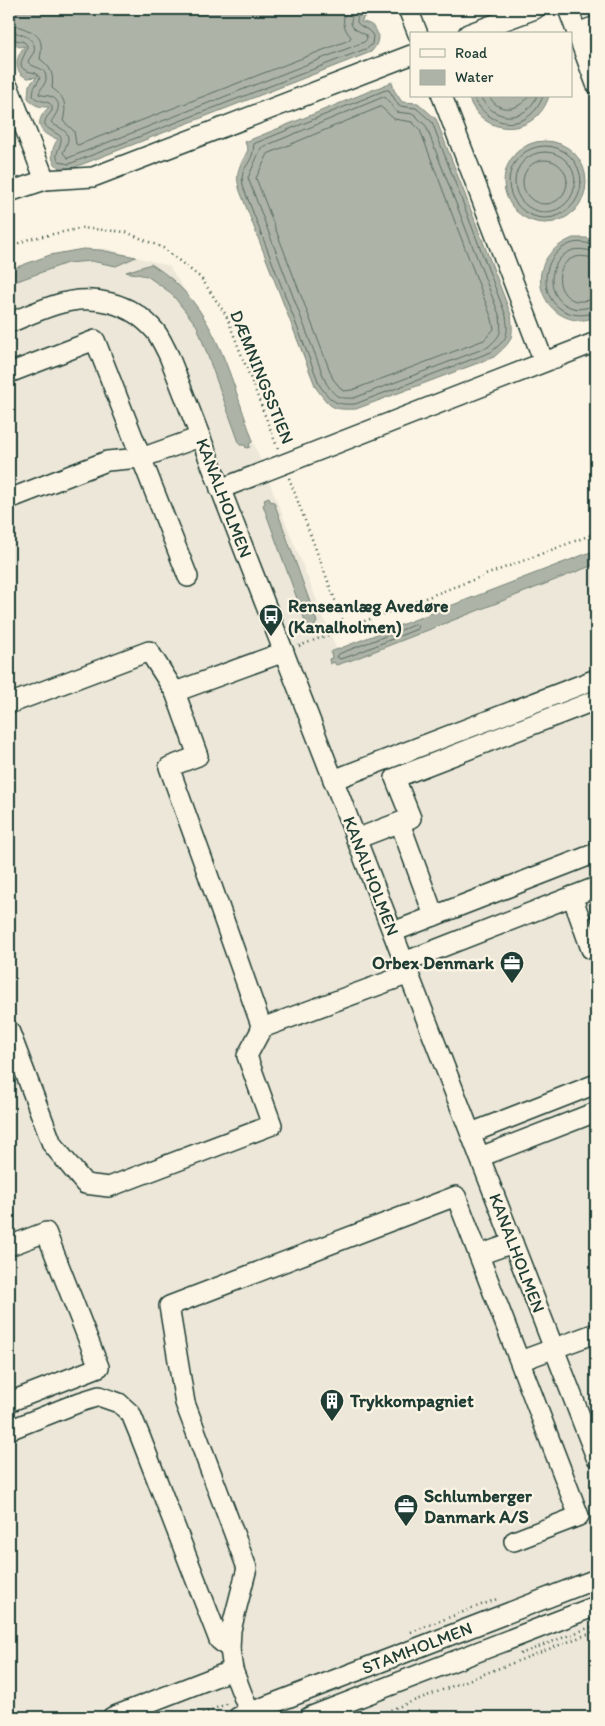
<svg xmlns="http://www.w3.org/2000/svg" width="605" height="1726" font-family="Itim,sans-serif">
  <rect width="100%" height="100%" fill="#fcf5e5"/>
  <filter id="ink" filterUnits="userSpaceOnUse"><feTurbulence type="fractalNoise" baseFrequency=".02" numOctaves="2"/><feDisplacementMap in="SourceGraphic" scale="10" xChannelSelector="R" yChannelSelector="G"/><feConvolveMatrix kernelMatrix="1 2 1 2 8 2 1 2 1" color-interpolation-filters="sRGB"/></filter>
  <g filter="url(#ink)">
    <!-- built -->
    <polygon fill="#ece7d8" points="104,248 169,266 205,322 338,653 596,549 596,1717 9,1717 9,270"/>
    <!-- water -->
    <g fill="#aeb3a7" stroke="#758479">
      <path d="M 9,9 L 367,9 L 364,17 L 361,22 C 379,23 383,40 371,52 L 70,169 C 50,170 48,153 58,139 C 37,134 34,121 49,107 C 39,107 34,106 28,98 L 29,85 L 37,77 C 34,77 31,78 28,78 C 12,73 16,55 25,46 L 19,47 L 9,41 L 9,21 L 13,17 L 9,17 Z"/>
      <path d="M 392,82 L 394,90 L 402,102 L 418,103 L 436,119 L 511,315 C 514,339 512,341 494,357 L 356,409 C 331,410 331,408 316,388 L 240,191 C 234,172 240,166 248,150 L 245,142 Z"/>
      <path d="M 468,96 L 549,96 C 536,138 481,138 468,96 Z"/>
      <circle cx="545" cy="182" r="41"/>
      <path d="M 573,238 L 586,238 L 596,240 L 596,317 C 548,336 511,263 573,238 Z"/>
      <polygon points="83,249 100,250 136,257 116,266 91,261 67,263 9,284 9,270 50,255"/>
      <path d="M 151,264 C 215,303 228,372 252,438 L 252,442 L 249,444 L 250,447 L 246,448 L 245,445 L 240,445 L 197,326 L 171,293 L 147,276 L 126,272 Z"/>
      <polygon points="269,497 270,501 274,502 317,622 315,625 316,629 312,630 311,627 307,626 263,505 265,503 264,499"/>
      <polygon points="596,550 596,564 352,660 336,665 334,662 330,664 329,659 332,658 331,652 333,651"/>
    </g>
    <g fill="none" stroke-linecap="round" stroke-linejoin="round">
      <!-- shore -->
      <g stroke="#586c62" stroke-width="1">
        <path d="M 9,24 C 13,24 16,25 20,27 C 39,34 44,38 40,59 C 51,67 54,74 52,88 C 65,97 67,105 63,121 L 74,131 L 76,144 L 78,145 L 349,40 L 351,37 C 343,28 341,19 347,9"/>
        <path d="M 9,32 C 19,32 38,38 34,52 C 32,56 29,58 28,62 C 33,69 46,66 46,78 C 46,85 40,88 39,94 C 44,96 48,95 52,97 C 65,104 55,115 51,122 C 54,126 58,126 62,129 C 73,136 66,145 63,153 L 68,158 L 364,42 L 367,39 L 366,35 C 351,27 347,27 355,9"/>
        <path d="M 9,38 L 24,42 L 27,45 C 28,56 8,69 36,73 L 40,78 L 34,88 L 33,96 C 39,103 47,99 52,106 L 52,111 C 36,128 50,127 61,137 C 63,147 46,161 69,164 L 368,48 L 372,44 L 373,36 C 369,27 356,27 357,20 C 357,16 361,13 362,9"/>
        <path d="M 386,90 L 389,90 L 399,106 L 416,108 L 432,122 L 506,316 C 509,336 507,339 491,352 L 355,404 C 335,405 332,402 320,386 L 244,189 C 238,167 249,169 253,152 C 254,149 253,147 254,144 Z"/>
        <path d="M 473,96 C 488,130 530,133 543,96"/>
        <path d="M 480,96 C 493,122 525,124 537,96"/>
        <path d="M 489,96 C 498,114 519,111 529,96"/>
        <path d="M 384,97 L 386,98 L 396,112 L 414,114 L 426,126 L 500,317 C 502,334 500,336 488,347 L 354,398 C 337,399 335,396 326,383 L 248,178 L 261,148 Z"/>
        <polygon points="381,107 394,119 412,122 420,130 492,319 494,329 484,340 352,390 343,391 333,379 256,178 268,154"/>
        <circle cx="545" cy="182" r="36"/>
        <circle cx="545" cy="182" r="30"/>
        <circle cx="545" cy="182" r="22"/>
        <path d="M 596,245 C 589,244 581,241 573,243 C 538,253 536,306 573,314 C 581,316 588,314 596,313"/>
        <path d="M 596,251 C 588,251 581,248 573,250 C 546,259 544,300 573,308 C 581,310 588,307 596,306"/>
        <path d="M 596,258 C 590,258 583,255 576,257 C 554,262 554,295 576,301 C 583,302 590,299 596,299"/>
        <polygon points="415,625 418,626 417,629 350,656 340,659 337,657 339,654"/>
      </g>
      <defs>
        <g id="minor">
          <polyline points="408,9 418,34"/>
          <polyline points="568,9 596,84"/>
          <polyline points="577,33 596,26"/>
          <polyline points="468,34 535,9"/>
          <polyline points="9,88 45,180"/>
          <polyline points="442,96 544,362"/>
          <polyline points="9,192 45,180 93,177 411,55"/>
          <path d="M 9,323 C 24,317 39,310 55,305 C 92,293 131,302 156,332 C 161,339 165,348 169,356 L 596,1457"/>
          <polyline points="9,373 95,340 188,577"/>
          <polyline points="220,489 596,342"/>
          <polyline points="9,499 107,461 141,458 200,437"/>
          <polyline points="284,652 175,692 198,756 169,767 207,872 262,1028 409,974"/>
          <polyline points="9,704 149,651 175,692"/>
          <polyline points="333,780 596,679"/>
          <polyline points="400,823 434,916"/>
          <polyline points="356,839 411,818 395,778 596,700"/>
          <polyline points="572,896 591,949"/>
          <polyline points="393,932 596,853"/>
          <polyline points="404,962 596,887"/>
          <polyline points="9,1030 52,1144 85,1184 109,1187 272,1125 247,1056 262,1028"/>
          <polyline points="471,1133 596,1084"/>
          <polyline points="480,1157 596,1112"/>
          <polyline points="9,1246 46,1232 99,1367 9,1402"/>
          <polyline points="479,1255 513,1243"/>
          <polyline points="520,1361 596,1333"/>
          <polyline points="9,1430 80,1402 99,1396 119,1403 131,1414 140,1436 219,1640 230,1649"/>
          <polyline points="112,1717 233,1670"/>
          <polyline points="238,1717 596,1579"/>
          <polyline points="251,1717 233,1670 230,1649 231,1630 247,1568 185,1403 169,1306 456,1196 579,1516 514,1541"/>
          <polyline points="309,1717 596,1606"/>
        </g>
      </defs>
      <!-- minor casing -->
      <use href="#minor" stroke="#1f3d34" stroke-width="22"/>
      <!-- path -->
      <g stroke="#1f3d34" stroke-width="2.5" stroke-dasharray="1 4" stroke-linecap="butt">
        <polyline points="9,247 29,239 82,228 126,232 163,248 201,278 226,315 278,449"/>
        <polyline points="289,478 346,629"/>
        <polyline points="299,646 596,533"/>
        <polyline points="411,1632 497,1599"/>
        <polyline points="520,1654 596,1625"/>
        <polyline points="193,1717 229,1703"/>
        <polyline points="372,1717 596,1631"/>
      </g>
      <!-- minor -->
      <use href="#minor" stroke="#fcf5e5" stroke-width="19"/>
    </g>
  </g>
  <!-- icons -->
  <defs>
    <symbol id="bus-pin" viewBox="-11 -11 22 30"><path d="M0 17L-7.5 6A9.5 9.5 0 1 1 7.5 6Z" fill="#1f3d34" stroke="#fcf5e5"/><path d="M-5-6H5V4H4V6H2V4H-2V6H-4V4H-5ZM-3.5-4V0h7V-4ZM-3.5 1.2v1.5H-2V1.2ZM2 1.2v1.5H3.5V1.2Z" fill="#fff"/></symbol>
    <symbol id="office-pin" viewBox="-11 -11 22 30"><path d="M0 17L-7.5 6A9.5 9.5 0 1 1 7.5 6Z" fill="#1f3d34" stroke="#fcf5e5"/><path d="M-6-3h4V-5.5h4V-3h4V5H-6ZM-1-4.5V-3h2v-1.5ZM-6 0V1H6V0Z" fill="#fff"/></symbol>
    <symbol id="building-pin" viewBox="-11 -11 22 30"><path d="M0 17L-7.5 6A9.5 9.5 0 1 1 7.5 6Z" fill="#1f3d34" stroke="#fcf5e5"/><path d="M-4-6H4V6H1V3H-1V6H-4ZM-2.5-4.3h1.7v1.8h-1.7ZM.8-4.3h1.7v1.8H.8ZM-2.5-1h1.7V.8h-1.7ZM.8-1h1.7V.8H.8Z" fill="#fff"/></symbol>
  </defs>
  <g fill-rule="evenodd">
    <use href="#bus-pin" x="257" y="602" width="28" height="38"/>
    <use href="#office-pin" x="498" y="949" width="28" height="38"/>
    <use href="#building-pin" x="318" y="1387" width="28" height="38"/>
    <use href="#office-pin" x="392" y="1492" width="28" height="38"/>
  </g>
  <g text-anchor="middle" stroke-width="4.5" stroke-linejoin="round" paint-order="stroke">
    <!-- street labels -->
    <g font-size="18" fill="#1f3d34" stroke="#fcf5e5">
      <text transform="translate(262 377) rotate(68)" y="6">DÆMNINGSSTIEN</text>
      <text transform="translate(224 498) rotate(69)" y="6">KANALHOLMEN</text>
      <text transform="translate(371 876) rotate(69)" y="6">KANALHOLMEN</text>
      <text transform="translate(517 1253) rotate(69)" y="6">KANALHOLMEN</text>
      <text transform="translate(417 1648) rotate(-21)" y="6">STAMHOLMEN</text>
    </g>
    <!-- poi labels -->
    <g font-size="18" font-weight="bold" fill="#1f3d34" stroke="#fcf5e5" text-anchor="start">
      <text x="288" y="612">Renseanlæg Avedøre<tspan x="288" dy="21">(Kanalholmen)</tspan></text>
      <text x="494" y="969" text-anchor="end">Orbex Denmark</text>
      <text x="350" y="1407">Trykkompagniet</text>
      <text x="424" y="1502">Schlumberger<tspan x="424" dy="21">Danmark A/S</tspan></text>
    </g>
  </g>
  <!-- margin -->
  <rect width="605" height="1726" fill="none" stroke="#fcf5e5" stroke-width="30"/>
  <rect x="15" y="15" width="575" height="1696" fill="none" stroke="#1f3d34" stroke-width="2" filter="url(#ink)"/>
  <!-- legend -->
  <rect x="410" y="32" width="162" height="65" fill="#fcf5e5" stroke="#a4ab9e"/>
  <rect x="420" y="49" width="25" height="8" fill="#fcf5e5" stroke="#a4ab9e"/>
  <text x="455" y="58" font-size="15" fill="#1f3d34">Road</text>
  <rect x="420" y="70" width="25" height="15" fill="#aeb3a7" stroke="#a4ab9e"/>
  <text x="455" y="82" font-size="15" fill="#1f3d34">Water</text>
</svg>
